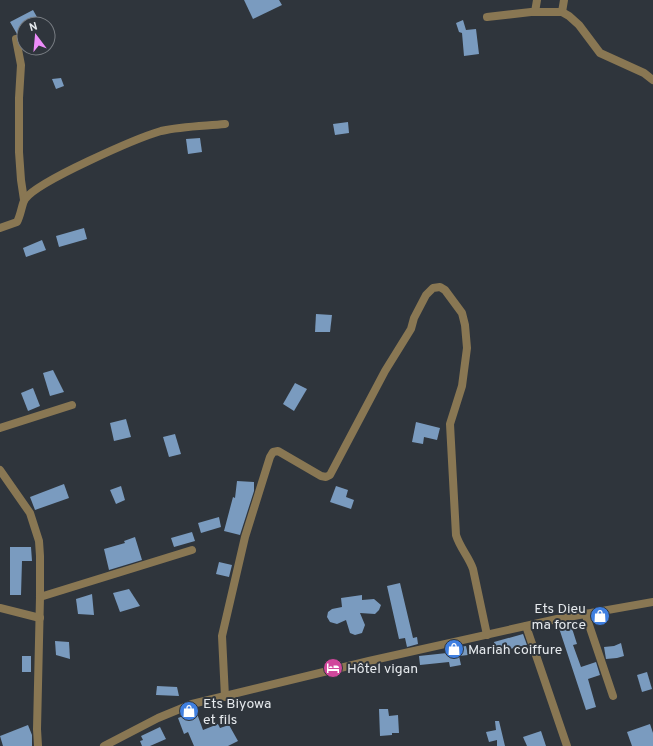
<svg xmlns="http://www.w3.org/2000/svg" width="653" height="746" font-family="Overpass,sans-serif">
  <rect width="100%" height="100%" fill="#2f353c"/>
  <!-- building -->
  <g fill="#7a9bbf">
    <polygon points="244,0 279,0 282,5 253,19"/>
    <polygon points="33,10 41,24 24,24 24,31 19,34 17,34 10,22"/>
    <polygon points="463,20 466,30 476,29 479,54 464,56 462,33 459,32 456,23"/>
    <polygon points="61,78 64,86 56,89 52,79"/>
    <polygon points="348,122 349,133 335,135 333,124"/>
    <polygon points="200,138 202,152 188,154 186,139"/>
    <polygon points="84,228 87,239 59,247 56,236"/>
    <polygon points="42,240 46,250 26,257 23,248"/>
    <polygon points="316,314 332,315 330,332 315,332"/>
    <polygon points="53,370 64,392 50,396 43,373"/>
    <polygon points="295,383 307,389 294,411 283,404"/>
    <polygon points="33,388 40,406 28,411 21,393"/>
    <polygon points="126,419 131,437 114,441 110,423"/>
    <polygon points="416,422 440,428 437,440 424,437 423,444 412,442"/>
    <polygon points="175,434 181,454 169,457 163,437"/>
    <polygon points="237,481 254,482 254,491 240,535 224,531 233,497 235,498"/>
    <polygon points="64,484 69,498 35,510 30,497"/>
    <polygon points="121,486 125,500 116,504 110,490"/>
    <polygon points="336,486 348,490 346,497 354,500 351,509 330,502"/>
    <polygon points="219,517 221,527 201,533 198,523"/>
    <polygon points="192,532 195,541 174,547 171,538"/>
    <polygon points="135,537 142,560 109,570 104,549 125,543 124,541"/>
    <polygon points="10,547 31,547 32,561 22,561 21,595 10,595"/>
    <polygon points="219,562 232,565 229,577 216,574"/>
    <polygon points="400,583 413,638 417,637 418,644 407,647 405,638 399,639 387,586"/>
    <polygon points="129,589 140,606 120,612 113,593"/>
    <polygon points="92,594 94,615 78,614 76,599"/>
    <polygon points="362,595 362,600 374,599 381,605 379,610 375,614 360,613 365,625 362,633 355,635 350,633 346,620 337,624 330,622 327,617 328,612 332,609 342,607 341,598"/>
    <polygon points="570,622 577,644 573,645 581,667 596,662 600,675 588,679 596,707 586,710 558,625"/>
    <polygon points="523,634 527,645 497,652 494,642"/>
    <polygon points="55,641 69,642 70,659 56,655"/>
    <polygon points="621,643 624,656 617,658 606,659 604,647 614,646"/>
    <polygon points="466,646 468,655 459,656 461,665 450,667 449,662 420,665 419,656 447,653 446,649"/>
    <rect x="22" y="656" width="9" height="16"/>
    <polygon points="647,672 652,689 642,692 637,675"/>
    <polygon points="157,686 177,687 179,696 156,695"/>
    <polygon points="379,709 388,709 389,716 398,715 399,733 392,733 392,735 380,736"/>
    <polygon points="196,711 203,730 218,724 220,728 229,725 238,741 228,746 194,746 188,732 184,734 178,718"/>
    <polygon points="495,721 499,721 505,746 497,746 497,740 489,742 486,732 496,730"/>
    <polygon points="650,724 653,733 653,746 632,746 627,732"/>
    <polygon points="28,725 32,735 32,746 3,746 0,736"/>
    <polygon points="160,727 166,739 150,746 142,746 140,741 143,740 141,736"/>
    <polygon points="541,731 546,746 527,746 523,737"/>
  </g>
  <g fill="none" stroke-linecap="round" stroke-linejoin="round">
    <!-- street -->
    <g stroke="#897753" stroke-width="8">
      <polyline points="535,12 537,0"/>
      <polyline points="562,12 564,0"/>
      <polyline points="487,17 531,12 562,12 569,16 579,25 600,53 644,73 653,80"/>
      <polyline points="16,39 21,65 19,98 19,152 21,180 24,200"/>
      <path d="M 0,228 L 17,222 C 21,215 22,203 25,199 C 38,181 137,138 161,131 C 182,126 204,126 225,124"/>
      <polyline points="0,428 72,405"/>
      <polyline points="0,470 30,513 39,541 40,556 40,597 37,729 38,746"/>
      <polyline points="40,597 192,550"/>
      <polyline points="0,608 40,618"/>
      <polyline points="585,613 613,696"/>
      <polyline points="526,626 567,746"/>
      <path d="M 225,697 L 222,636 L 245,537 L 270,457 L 273,452 L 278,451 L 321,476 L 326,477 L 330,475 L 385,371 L 411,329 L 414,318 L 426,295 L 433,288 L 440,287 L 445,290 L 462,313 L 465,325 L 467,348 L 462,386 L 450,424 L 456,535 C 460,548 469,557 473,569 L 487,635"/>
      <polyline points="104,746 158,718 192,704 369,661 557,619 653,602"/>
    </g>
  </g>
  <!-- icons -->
  <defs>
    <symbol id="shop-disc" viewBox="-11 -11 22 22"><circle r="9.5" fill="#3f7fe0" stroke="#2f353c"/><path d="M-5-2.5h2.3a2.7 3.5 0 0 1 5.4 0H5L5.5 6h-11ZM-1.5-2.5h3a1.5 2.3 0 0 0-3 0Z" fill="#fff"/></symbol>
    <symbol id="hotel-disc" viewBox="-11 -11 22 22"><circle r="9.5" fill="#d1479c" stroke="#2f353c"/><path d="M-6-4.5h1.5V1H6V5H4.5V3h-9V5H-6ZM-4 0a1.8 1.8 0 1 1 3.6 0ZM.5 0V-2.5h3Q6-2.5 6 0Z" fill="#fff"/></symbol>
  </defs>
  <g fill-rule="evenodd">
    <use href="#shop-disc" x="589" y="605" width="22" height="22"/>
    <use href="#shop-disc" x="443" y="638" width="22" height="22"/>
    <use href="#hotel-disc" x="322" y="657" width="22" height="22"/>
    <use href="#shop-disc" x="178" y="700" width="22" height="22"/>
  </g>
  <g text-anchor="middle" stroke-width="4" stroke-linejoin="round" paint-order="stroke">
    <!-- poi labels -->
    <g font-size="14" fill="#e5e9ed" stroke="#2f353c" text-anchor="start">
      <text x="586" y="613" text-anchor="end">Ets Dieu<tspan x="586" dy="16">ma force</tspan></text>
      <text x="468" y="654">Mariah coiffure</text>
      <text x="347" y="673">Hôtel vigan</text>
      <text x="203" y="708">Ets Biyowa<tspan x="203" dy="16">et fils</tspan></text>
    </g>
  </g>
  <!-- north arrow -->
  <g transform="translate(36 36) rotate(344)"><circle r="19" fill="#2f353c" stroke="#787d83"/>
  <path d="M0-3L7 15L0 10L-7 15Z" fill="#ed8cf9"/>
  <text y="-6" font-size="11" font-weight="bold" text-anchor="middle" fill="#e5e9ed">N</text>
  </g>
</svg>
